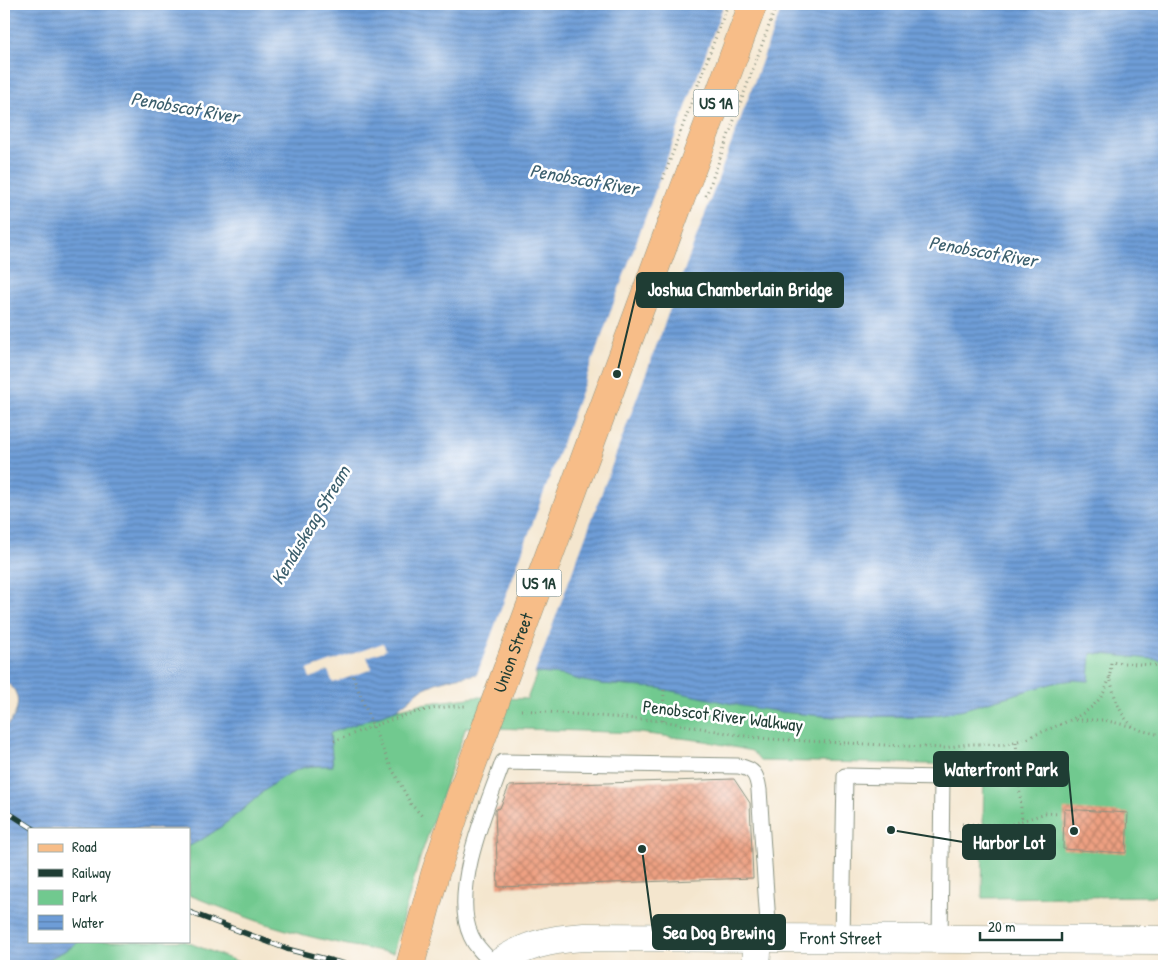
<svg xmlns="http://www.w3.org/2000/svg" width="1168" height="970" font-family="'Patrick Hand',sans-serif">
  <defs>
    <pattern id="water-rules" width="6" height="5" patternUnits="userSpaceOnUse" patternTransform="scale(1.25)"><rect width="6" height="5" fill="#6e9dd7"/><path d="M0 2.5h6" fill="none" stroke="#5a81af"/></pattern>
    <pattern id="building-cross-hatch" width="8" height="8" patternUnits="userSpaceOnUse" patternTransform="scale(1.25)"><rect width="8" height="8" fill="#eea082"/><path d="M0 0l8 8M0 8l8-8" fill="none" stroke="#c0846b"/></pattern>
  </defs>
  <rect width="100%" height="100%" fill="#fff"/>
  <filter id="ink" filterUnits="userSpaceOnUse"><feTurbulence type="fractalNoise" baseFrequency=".02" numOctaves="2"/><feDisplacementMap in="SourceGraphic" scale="10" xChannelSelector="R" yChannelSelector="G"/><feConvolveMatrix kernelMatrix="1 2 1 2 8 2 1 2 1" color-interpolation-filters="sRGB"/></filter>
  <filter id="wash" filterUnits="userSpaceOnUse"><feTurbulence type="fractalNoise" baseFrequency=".0096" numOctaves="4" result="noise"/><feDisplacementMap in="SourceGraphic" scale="20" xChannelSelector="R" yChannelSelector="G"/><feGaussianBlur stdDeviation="1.12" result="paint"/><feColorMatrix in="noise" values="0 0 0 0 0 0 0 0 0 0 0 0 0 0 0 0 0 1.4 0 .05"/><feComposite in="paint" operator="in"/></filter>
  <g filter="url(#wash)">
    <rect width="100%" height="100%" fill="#f4e6ce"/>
    <!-- green -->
    <g fill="#71c98f" stroke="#488362">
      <path d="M 1090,653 L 1164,660 L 1164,896 L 982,898 L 984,765 L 760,761 L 752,751 L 705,741 L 639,733 L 466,727 L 420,858 L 393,953 C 356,947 319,940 283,929 C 251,920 220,907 189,895 L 189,846 C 213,835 237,815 257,797 C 271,785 284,774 302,768 C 311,765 322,766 332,765 L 329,733 L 396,710 L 420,704 L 477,697 L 527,699 L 537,673 L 563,675 L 580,680 L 601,684 L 658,688 L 782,712 L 835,717 L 930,716 L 957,711 L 1057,682 L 1074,680 L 1089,681 Z"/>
      <polygon points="79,941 184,941 249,966 35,966 70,948"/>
    </g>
    <!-- water -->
    <path fill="url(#water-rules)" stroke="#466d86" d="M 4,4 L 1164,4 L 1164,660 L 1091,653 L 1089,681 L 1074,680 L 1057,682 L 957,711 L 931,716 L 835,717 L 782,712 L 742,706 L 658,688 L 601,684 L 579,680 L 563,675 L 537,673 L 484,673 L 457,677 L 438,682 L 422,689 L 396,710 L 330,733 L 333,766 C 323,766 312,765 302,768 C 284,774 271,785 257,797 C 237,815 213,835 189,846 L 189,829 L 29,829 L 29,941 L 79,941 L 70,948 L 35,966 L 4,966 L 4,729 C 19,716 25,692 4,681 Z"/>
    <!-- pier -->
    <g fill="#f4e6ce">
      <polygon points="724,4 783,4 534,675 476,677"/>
      <polygon points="383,643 386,650 367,657 372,669 333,683 328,671 310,678 307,670"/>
    </g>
    <g id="blocks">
      <!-- building -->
      <g fill="url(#building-cross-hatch)">
        <polygon points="734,779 750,803 753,878 498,887 495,811 496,809 500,808 509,786"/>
        <polygon points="1064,809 1128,813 1126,853 1063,849"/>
      </g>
    </g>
  </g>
  <g filter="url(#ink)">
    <use href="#blocks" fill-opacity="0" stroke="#8a9281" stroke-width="1"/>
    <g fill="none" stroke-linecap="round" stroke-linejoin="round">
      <defs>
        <g id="lane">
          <polyline points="842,939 845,776 942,778 940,939"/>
          <path d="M 496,966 C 487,957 476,948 471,936 C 450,891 487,806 503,762 L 738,766 C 754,769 757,775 759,790 L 769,938"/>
        </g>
        <g id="street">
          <path id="s1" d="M 495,966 C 522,945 551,939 584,937 L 1164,940"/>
          <polyline points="756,966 758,938"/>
        </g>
        <polyline id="primary" points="679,203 753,4"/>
      </defs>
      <!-- lane casing -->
      <use href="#lane" stroke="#8a9281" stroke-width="17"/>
      <!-- street casing -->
      <use href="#street" stroke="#8a9281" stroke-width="29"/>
      <!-- primary casing -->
      <use href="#primary" stroke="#8a9281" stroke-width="29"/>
      <!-- path -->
      <g stroke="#8a9281" stroke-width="3" stroke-dasharray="1 4" stroke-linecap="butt">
        <polyline points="353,676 373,727 389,763 411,804 423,817"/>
        <path d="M 1110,676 C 1113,693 1119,716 1134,727 C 1142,732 1155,733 1164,736"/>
        <path d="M 521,710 L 663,721 L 738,735 L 768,739 L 945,748 C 955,746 965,744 976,744 C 986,744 996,745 1006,744 C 1021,741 1035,735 1049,729 C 1084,715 1110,704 1111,662 L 1164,666"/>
        <polyline points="1076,720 1103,720 1134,727"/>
        <polyline points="663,721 664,689"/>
        <path d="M 334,741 C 377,725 418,706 465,706"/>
        <polyline points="1016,742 1022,821"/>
        <polyline points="962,824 1009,825 1046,813 1060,814"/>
      </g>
      <!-- lane -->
      <use href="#lane" stroke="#fff" stroke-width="15"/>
      <!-- street -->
      <use href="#street" stroke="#fff" stroke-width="28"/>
      <!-- primary -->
      <use href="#primary" stroke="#f7bd88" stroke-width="28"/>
      <defs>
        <g id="rail">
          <polyline points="4,810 34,829"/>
          <polyline points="189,912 287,949 352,966"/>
        </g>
      </defs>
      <!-- rail casing -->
      <use href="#rail" stroke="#1f3d34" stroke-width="5.5"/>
      <!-- rail -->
      <use href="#rail" stroke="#fff" stroke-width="4" stroke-dasharray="11" stroke-linecap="butt"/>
      <defs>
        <g id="primary-bridge">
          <path id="s2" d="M 410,966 L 435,874 L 462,792 L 679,203"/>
        </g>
      </defs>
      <!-- primary-bridge casing -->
      <use href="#primary-bridge" stroke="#8a9281" stroke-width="29" stroke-linecap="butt"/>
      <!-- path-bridge -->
      <g stroke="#8a9281" stroke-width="3" stroke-dasharray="1 4" stroke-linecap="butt">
        <polyline points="663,179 728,4"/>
        <polyline points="706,196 777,4"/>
      </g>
      <!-- primary-bridge -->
      <use href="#primary-bridge" stroke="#f7bd88" stroke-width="28"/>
    </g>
  </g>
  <g text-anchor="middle" stroke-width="5" stroke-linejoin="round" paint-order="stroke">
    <!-- shield labels -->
    <g fill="#fff" stroke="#627771" stroke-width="1">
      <rect x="693.5" y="89.5" width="45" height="27" rx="4"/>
      <rect x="516.5" y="569.5" width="45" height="27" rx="4"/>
    </g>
    <g font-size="16" font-weight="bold" fill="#1f3d34">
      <text x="716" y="109">US 1A</text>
      <text x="539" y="589">US 1A</text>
    </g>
    <!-- street labels -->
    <g font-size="18" fill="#1f3d34" stroke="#fff">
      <text dy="6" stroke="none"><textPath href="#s2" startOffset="330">Union Street</textPath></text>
      <text transform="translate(723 716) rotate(7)" y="6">Penobscot River Walkway</text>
      <text dy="6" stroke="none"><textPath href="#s1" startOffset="352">Front Street</textPath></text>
    </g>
    <!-- water labels -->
    <g font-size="19" font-style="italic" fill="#3b5f6d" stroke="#fff">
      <text transform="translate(185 107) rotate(10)" y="7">Penobscot River</text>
      <text transform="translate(584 179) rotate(10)" y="7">Penobscot River</text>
      <text transform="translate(983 251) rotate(10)" y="7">Penobscot River</text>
      <text transform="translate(310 525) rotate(-59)" y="7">Kenduskeag Stream</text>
    </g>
  </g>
  <!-- callouts -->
  <path fill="none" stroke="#1f3d34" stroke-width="2" d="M617 374L637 290M1074 831L1068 769M891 830L963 842M642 849L653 932"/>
  <g fill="#1f3d34" stroke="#fff" stroke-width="2">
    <circle cx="617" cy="374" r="5"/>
    <circle cx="1074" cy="831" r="5"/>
    <circle cx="891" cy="830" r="5"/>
    <circle cx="642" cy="849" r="5"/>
  </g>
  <g fill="#1f3d34" stroke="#1f3d34" stroke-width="2">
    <rect x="637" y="273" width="206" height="34" rx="5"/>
    <rect x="934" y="752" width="134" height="34" rx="5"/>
    <rect x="963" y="825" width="92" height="34" rx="5"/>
    <rect x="653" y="915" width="132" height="34" rx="5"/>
  </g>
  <g font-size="19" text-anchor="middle" font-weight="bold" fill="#fff">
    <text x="740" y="296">Joshua Chamberlain Bridge</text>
    <text x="1001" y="776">Waterfront Park</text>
    <text x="1009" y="849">Harbor Lot</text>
    <text x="719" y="939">Sea Dog Brewing</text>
  </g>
  <!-- margin -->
  <rect width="1168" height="970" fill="none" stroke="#fff" stroke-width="20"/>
  <!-- legend -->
  <rect x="28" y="828" width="162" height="115" fill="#ffffff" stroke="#a5b1ae"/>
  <rect x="38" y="844" width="25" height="8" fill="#f7bd88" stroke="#a5b1ae"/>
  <text x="72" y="852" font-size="15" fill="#1f3d34">Road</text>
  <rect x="38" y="869" width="25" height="8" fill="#1f3d34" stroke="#a5b1ae"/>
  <text x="72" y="878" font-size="15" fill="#1f3d34">Railway</text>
  <rect x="38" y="890" width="25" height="15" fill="#71c98f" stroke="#a5b1ae"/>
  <text x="72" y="902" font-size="15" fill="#1f3d34">Park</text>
  <rect x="38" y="915" width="25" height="15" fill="url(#water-rules)" stroke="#a5b1ae"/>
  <text x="72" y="928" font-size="15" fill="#1f3d34">Water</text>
  <!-- scale -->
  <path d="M980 932v8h82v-8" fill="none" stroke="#1f3d34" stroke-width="2.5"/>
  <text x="988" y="932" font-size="15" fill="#1f3d34" stroke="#ffffff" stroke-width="4" paint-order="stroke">20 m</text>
</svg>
